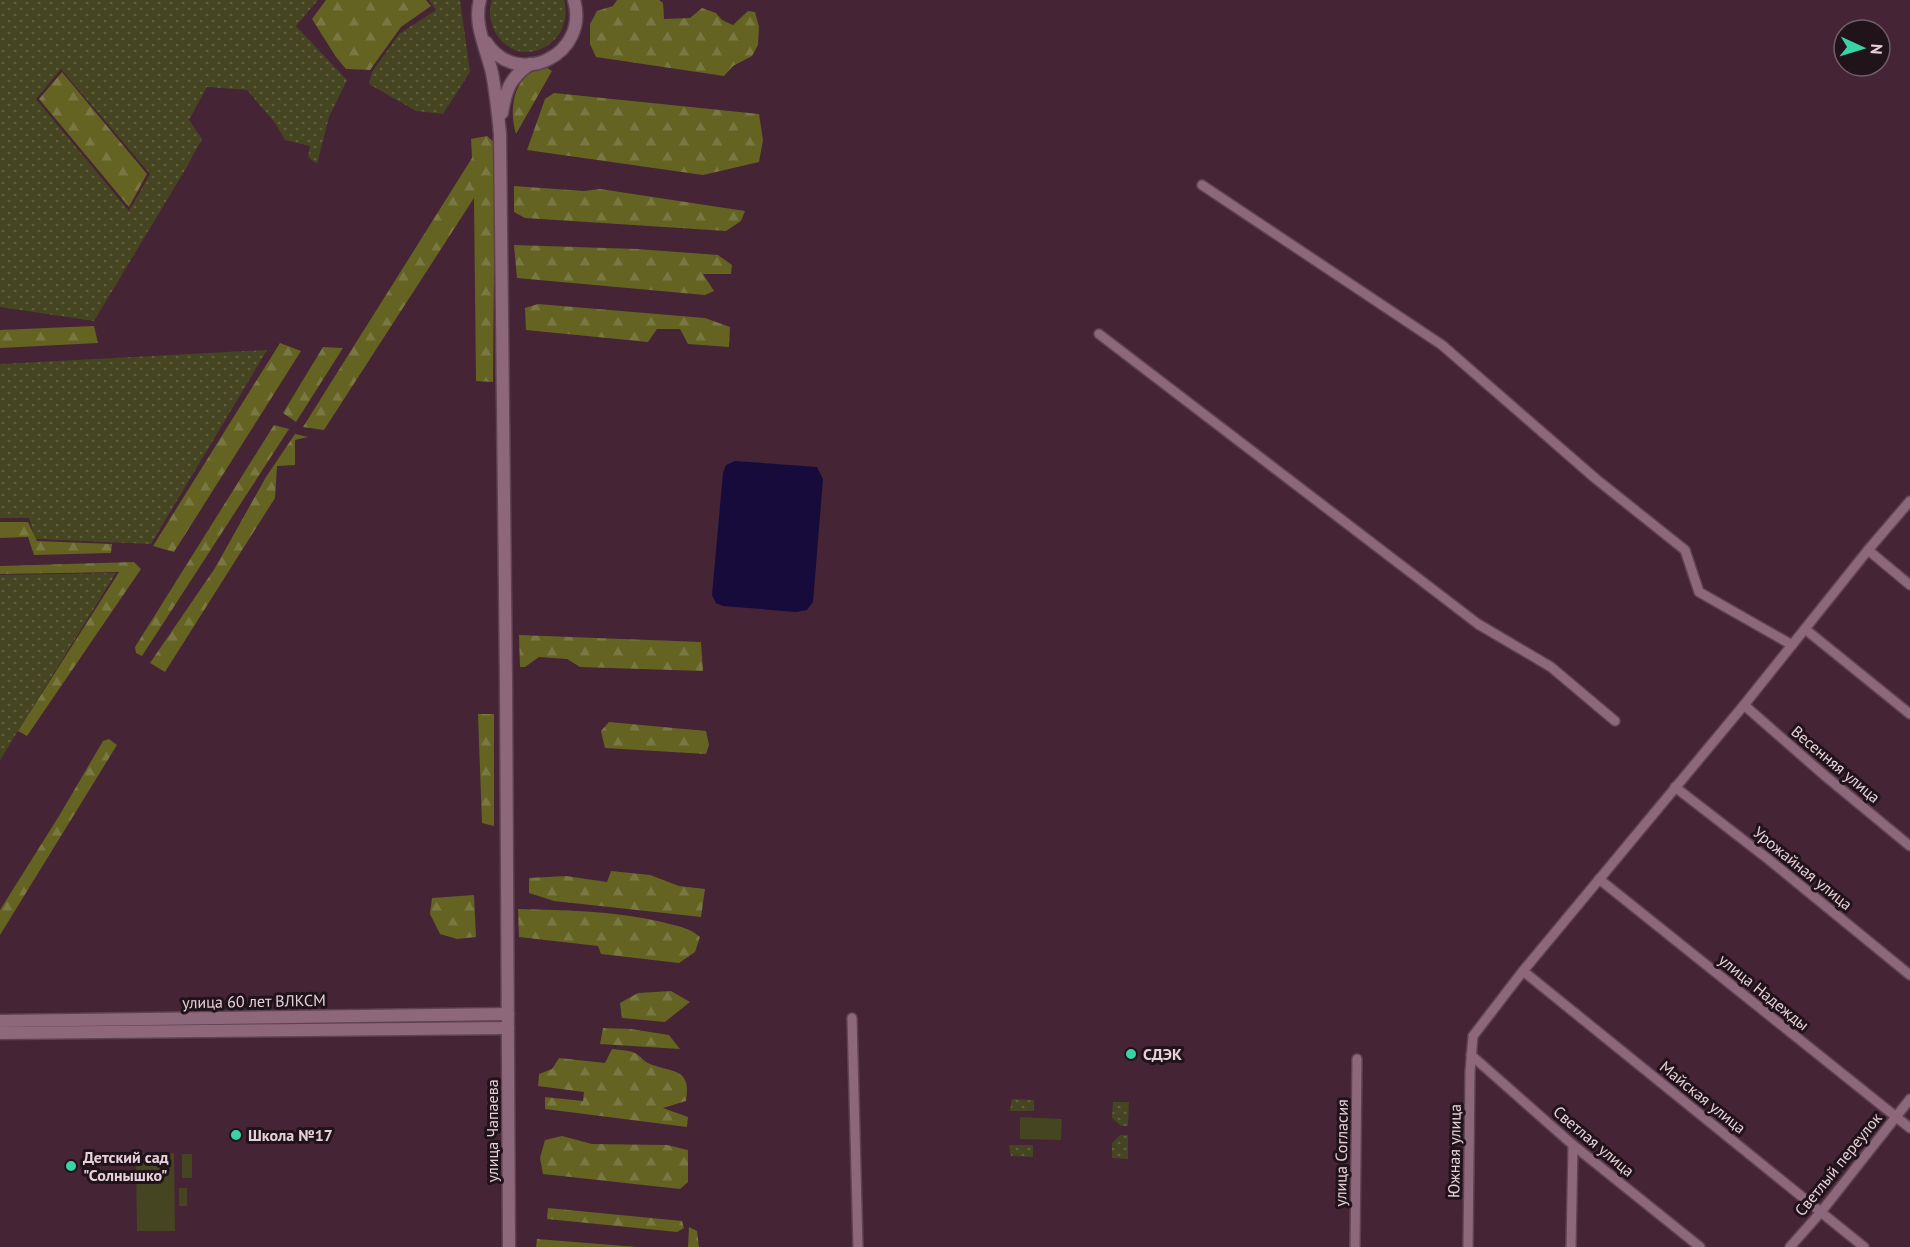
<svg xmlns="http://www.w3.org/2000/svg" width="1910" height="1247" font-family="'PT Sans',sans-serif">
  <defs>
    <pattern id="grass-dots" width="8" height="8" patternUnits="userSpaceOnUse" patternTransform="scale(1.5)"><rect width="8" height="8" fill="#454521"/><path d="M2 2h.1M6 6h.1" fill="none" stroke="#605f41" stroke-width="1.8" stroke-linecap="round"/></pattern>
    <pattern id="forest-firs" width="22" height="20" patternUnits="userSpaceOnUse" patternTransform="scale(1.5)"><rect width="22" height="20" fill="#646322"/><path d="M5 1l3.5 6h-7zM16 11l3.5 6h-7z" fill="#7a7842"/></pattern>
  </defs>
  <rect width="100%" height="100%" fill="#442435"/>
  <!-- grass -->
  <g fill="url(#grass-dots)" fill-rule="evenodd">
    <path d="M 0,0 L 318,0 L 296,26 L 347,80 L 329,117 L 317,164 L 308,157 L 310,146 L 285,140 L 275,123 L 247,90 L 207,87 L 189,120 L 202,139 L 185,170 L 94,321 L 0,307 ZM 61,69 L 150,174 L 129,211 L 36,99 Z"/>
    <polygon points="429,0 460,0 470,72 443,114 416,111 369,84 372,72 399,34 436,10"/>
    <path d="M 492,0 L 564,0 C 576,45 518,73 495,32 C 490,22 488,11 492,0 Z"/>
    <polygon points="267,350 151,544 35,539 29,518 0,518 0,364"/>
    <polygon points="116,573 0,760 0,575"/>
    <polygon points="1012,1099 1034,1100 1034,1111 1010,1111"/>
    <polygon points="1113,1102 1129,1102 1128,1126 1121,1126 1112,1118"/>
    <polygon points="1120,1135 1128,1135 1128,1159 1112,1158 1112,1143"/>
    <polygon points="1009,1145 1033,1145 1033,1157 1011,1156"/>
  </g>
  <!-- forest -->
  <g fill="url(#forest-firs)">
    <polygon points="326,0 426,0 431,6 401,27 370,70 346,69 336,57 312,19"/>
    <polygon points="617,0 659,0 663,3 664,19 690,18 702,8 716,13 722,20 733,25 748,11 755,12 759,27 758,45 752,56 733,66 724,76 596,57 590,44 590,24 597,11 613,6"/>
    <path d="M 547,68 L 552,71 L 516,134 C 510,113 511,84 533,71 C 536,69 543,69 547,68 Z"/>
    <polygon points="62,72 147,174 129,207 39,99"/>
    <polygon points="554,93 759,114 763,140 759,162 703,175 527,150 545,99"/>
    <polygon points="487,136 495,143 493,382 476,381 474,198 324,430 303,427 472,158 471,139"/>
    <polygon points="514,186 584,191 600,189 745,211 741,221 726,231 525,218 514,212"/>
    <polygon points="514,245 637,249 718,255 732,265 731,274 703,274 714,291 705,295 517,278"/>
    <polygon points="538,304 705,318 730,327 729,347 688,344 680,329 657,329 648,342 526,330 525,308"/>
    <polygon points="94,326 98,343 0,348 0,330"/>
    <polygon points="280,343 301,351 174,552 153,546"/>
    <polygon points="323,347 343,348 296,422 283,413"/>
    <polygon points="274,425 289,429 142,656 136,653 135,647"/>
    <polygon points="295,434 308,437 295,440 295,465 277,466 275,498 165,672 150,663 215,568 266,477"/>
    <polygon points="0,522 28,522 37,541 112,544 111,553 34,555 28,537 0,538"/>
    <polygon points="134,562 141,569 27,736 18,731 119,572 0,574 0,566"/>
    <polygon points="519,635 701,642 703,671 580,667 567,659 539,657 525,667 520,667"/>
    <polygon points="478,714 494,714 494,826 482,823"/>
    <polygon points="609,722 706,731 709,745 706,754 605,748 601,731"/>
    <polygon points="109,739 117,745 0,935 0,910 59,816 103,741"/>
    <polygon points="611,871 650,875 679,886 705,889 701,917 554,901 529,893 529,878 566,876 607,882"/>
    <polygon points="474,895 476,937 457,939 440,934 430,914 432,898"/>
    <path d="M 518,909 C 567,910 614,911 662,922 C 676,926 689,927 700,937 L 695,952 L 679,963 L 601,954 L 598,946 L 519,937 Z"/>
    <polygon points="671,991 690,1002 665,1022 622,1018 620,1003 638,993"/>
    <polygon points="603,1028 631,1029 669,1035 680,1049 600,1044"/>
    <path d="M 612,1049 C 619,1050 629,1050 635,1053 C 641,1056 644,1062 650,1064 C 672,1073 692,1067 686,1101 L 663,1108 L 688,1117 L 687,1127 L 545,1109 L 545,1097 L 583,1101 L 584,1092 L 538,1086 L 539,1074 L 552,1069 L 559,1058 L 605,1063 Z"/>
    <polygon points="562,1136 592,1144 667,1145 688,1150 688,1182 680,1189 543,1174 540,1158 545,1140"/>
    <polygon points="548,1208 682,1221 684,1228 677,1232 547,1219"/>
    <polygon points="689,1227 697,1231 699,1247 688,1247"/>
    <polygon points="537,1239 638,1247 536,1247"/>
  </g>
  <!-- pitch -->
  <g fill="#454521">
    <polygon points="1020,1117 1062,1119 1061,1140 1020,1139"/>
    <polygon points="136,1153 174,1153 175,1231 137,1231"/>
    <rect x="182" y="1154" width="10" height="24"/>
    <rect x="179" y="1188" width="8" height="18"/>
  </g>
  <!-- water -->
  <polygon fill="#170b3b" points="735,461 817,467 823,479 813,602 807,610 796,612 723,606 716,603 712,595 723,473 726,465"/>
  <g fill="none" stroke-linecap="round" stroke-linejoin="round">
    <defs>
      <g id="street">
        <polyline points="1202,185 1442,345 1596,479 1685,550 1699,592 1792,645"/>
        <polyline points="1099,334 1478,624 1551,667 1615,721"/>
        <polyline points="1868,550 1910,585"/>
        <polyline points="1805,629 1910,714"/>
        <polyline points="1744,705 1824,775 1910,846"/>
        <polyline points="1675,787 1768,859 1910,975"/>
        <polyline points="1599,879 1910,1128"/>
        <polyline points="1523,971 1864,1247"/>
        <polyline points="852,1018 858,1247"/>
        <polyline points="1471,1055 1573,1145 1700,1247"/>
        <polyline points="1355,1247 1357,1059"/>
        <polyline points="1468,1247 1470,1072 1473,1036 1523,971 1744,705 1868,550 1910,501"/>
        <polyline points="1571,1247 1573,1145"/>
        <polyline points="1790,1247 1821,1212 1910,1099"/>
      </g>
      <g id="secondary">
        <path d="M 480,0 C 473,24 487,50 492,73 C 496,93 498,114 500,134 L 506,682 L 509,1247"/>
        <path d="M 486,42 C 517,90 590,55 574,0"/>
        <path d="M 502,113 C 506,89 510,78 530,64"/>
        <polyline points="0,1021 508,1014"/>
        <polyline points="0,1033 508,1028"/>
      </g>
    </defs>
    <!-- street casing -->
    <use href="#street" stroke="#5e4251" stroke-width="12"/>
    <!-- secondary casing -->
    <use href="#secondary" stroke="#5e4251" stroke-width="15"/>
    <!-- street -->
    <use href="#street" stroke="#8d677a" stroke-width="9"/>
    <!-- secondary -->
    <use href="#secondary" stroke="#8d677a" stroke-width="12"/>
  </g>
  <!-- markers -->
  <g fill="#39d4a5" stroke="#21131a" stroke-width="2">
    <circle cx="1131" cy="1054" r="6"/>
    <circle cx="236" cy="1135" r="6"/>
    <circle cx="71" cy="1166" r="6"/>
  </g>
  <g text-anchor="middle" stroke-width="6" stroke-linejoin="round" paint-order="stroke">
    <!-- street labels -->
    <g font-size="16" fill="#e6d0da" stroke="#21131a">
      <text transform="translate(1836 764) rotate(40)" y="6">Весенняя улица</text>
      <text transform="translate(1803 868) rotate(39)" y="6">Урожайная улица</text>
      <text transform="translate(1764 992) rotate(39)" y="6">улица Надежды</text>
      <text transform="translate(254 1001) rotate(-1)" y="6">улица 60 лет ВЛКСМ</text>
      <text transform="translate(1703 1097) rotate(39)" y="6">Майская улица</text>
      <text transform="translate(492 1131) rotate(-90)" y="6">улица Чапаева</text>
      <text transform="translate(1594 1141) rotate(40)" y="6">Светлая улица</text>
      <text transform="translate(1454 1151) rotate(-89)" y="6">Южная улица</text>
      <text transform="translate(1341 1153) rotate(-89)" y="6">улица Согласия</text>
      <text transform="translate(1838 1164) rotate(-51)" y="6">Светлый переулок</text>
    </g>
    <!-- poi labels -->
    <g font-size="16" font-weight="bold" fill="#e6d0da" stroke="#21131a" text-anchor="start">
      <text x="1143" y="1060">СДЭК</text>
      <text x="248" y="1141">Школа №17</text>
      <text x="83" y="1163">Детский сад<tspan x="83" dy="18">"Солнышко"</tspan></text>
    </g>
  </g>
  <!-- north arrow -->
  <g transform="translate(1862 48) rotate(94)"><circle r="28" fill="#21131a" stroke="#705f67" stroke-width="1.5"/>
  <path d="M0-4.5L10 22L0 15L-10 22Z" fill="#39d4a5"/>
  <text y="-9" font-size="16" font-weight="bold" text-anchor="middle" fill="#e6d0da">N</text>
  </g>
</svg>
